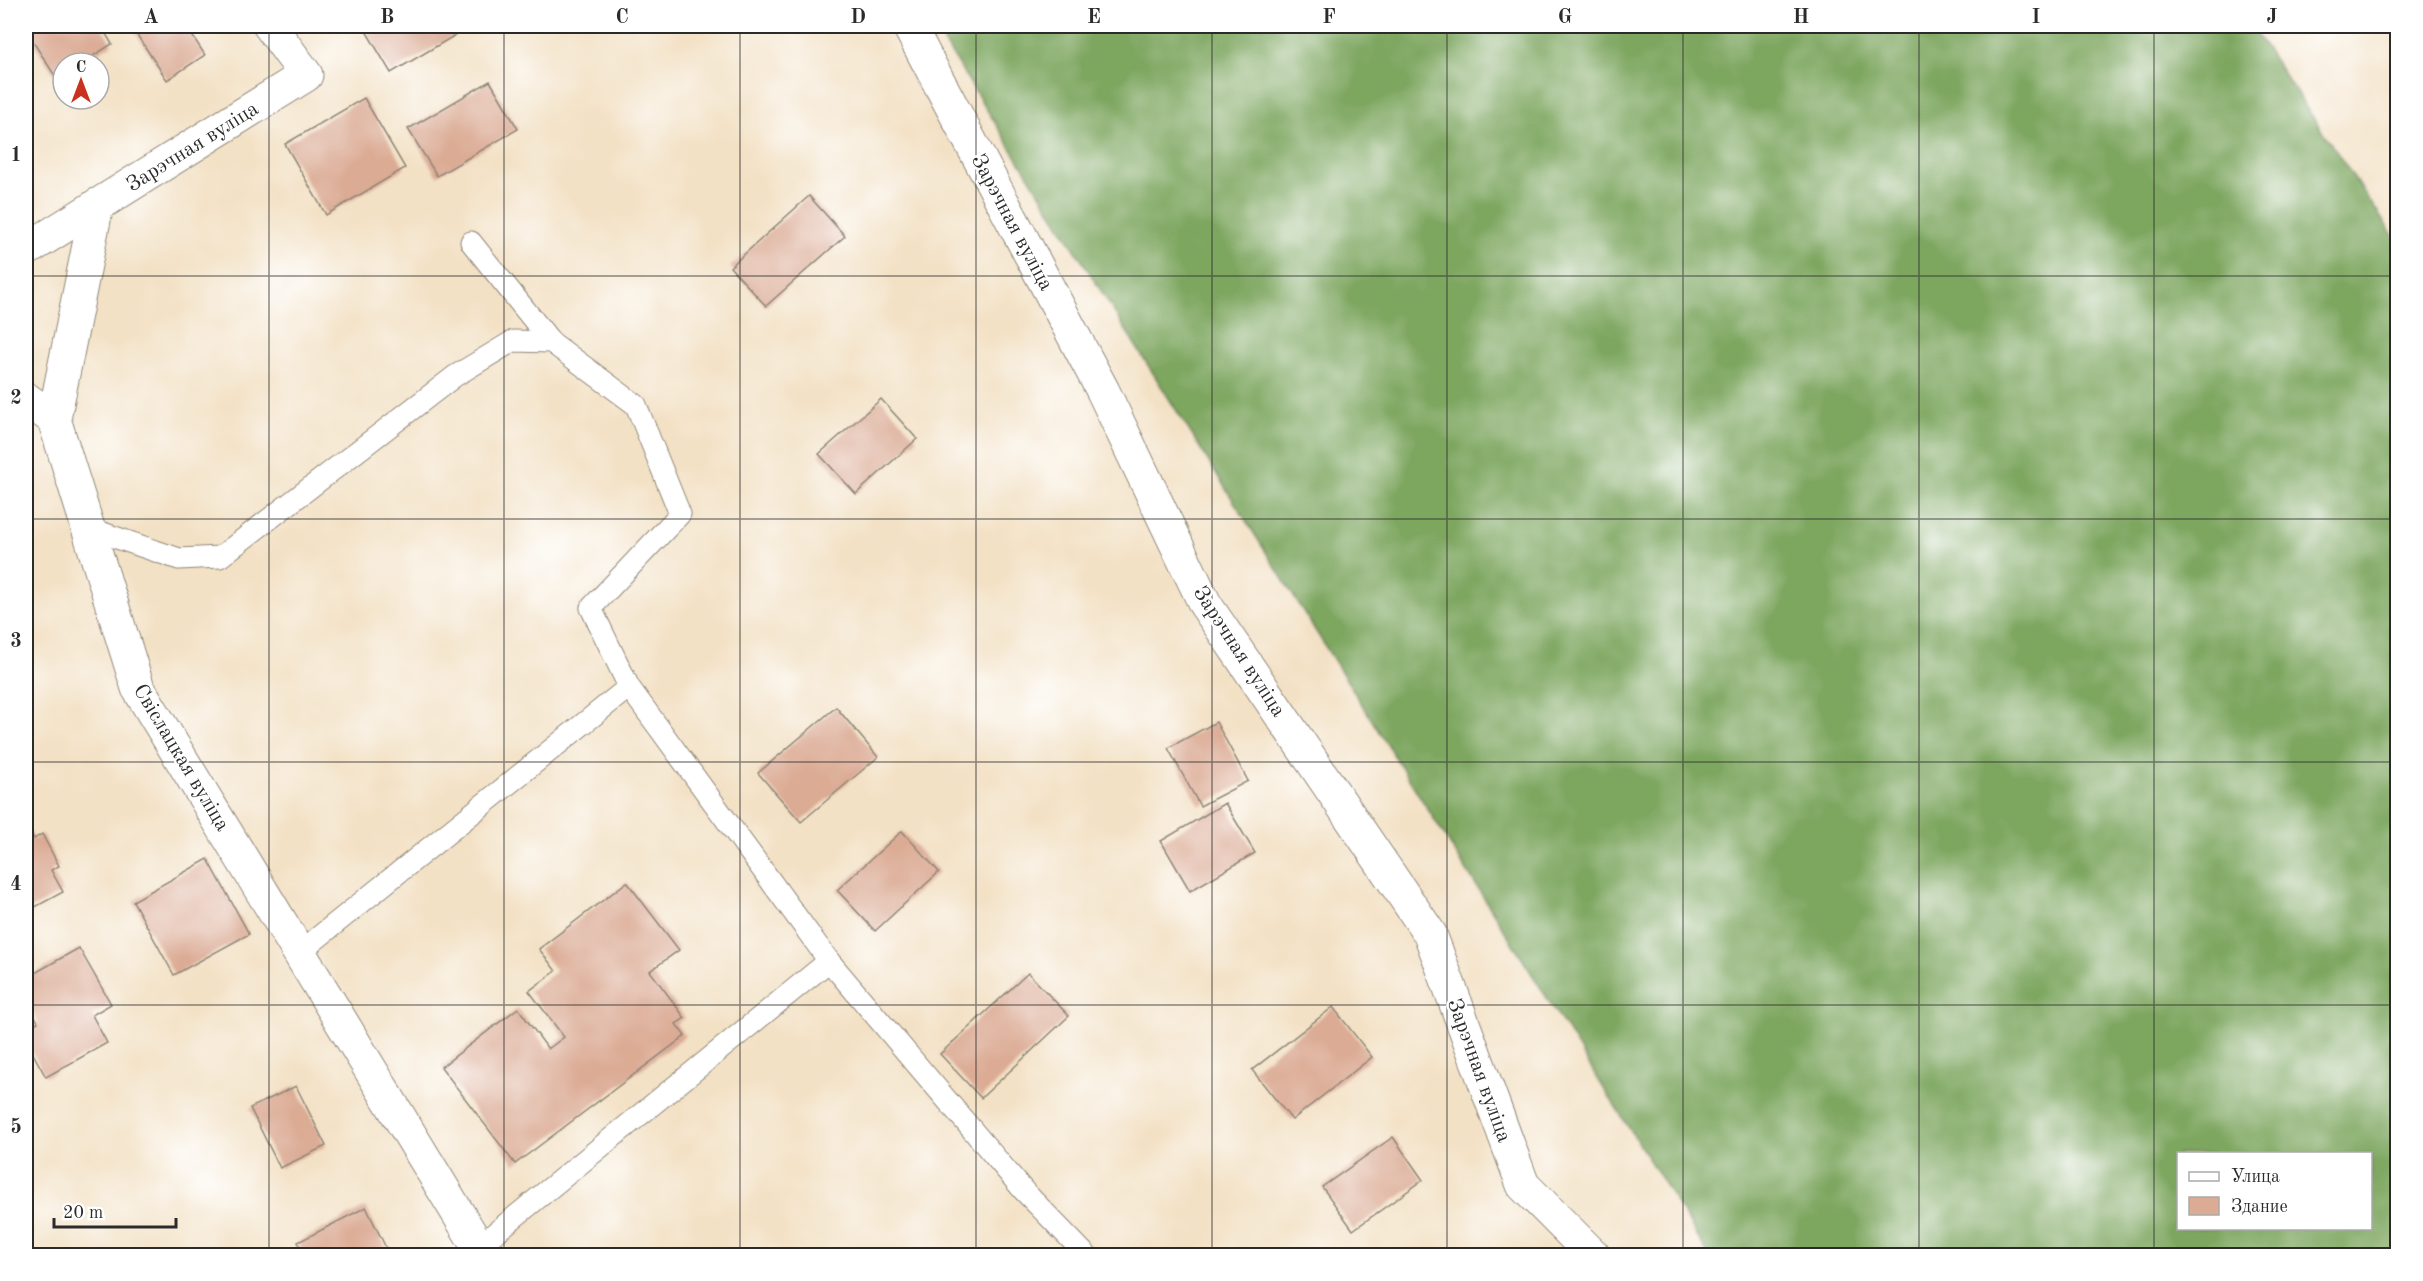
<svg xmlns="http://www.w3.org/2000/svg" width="2423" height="1281" font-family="'Old Standard TT',serif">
  <rect width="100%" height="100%" fill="#fff"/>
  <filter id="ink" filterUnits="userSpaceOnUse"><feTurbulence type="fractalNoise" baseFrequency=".0167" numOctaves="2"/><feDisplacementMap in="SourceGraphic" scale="12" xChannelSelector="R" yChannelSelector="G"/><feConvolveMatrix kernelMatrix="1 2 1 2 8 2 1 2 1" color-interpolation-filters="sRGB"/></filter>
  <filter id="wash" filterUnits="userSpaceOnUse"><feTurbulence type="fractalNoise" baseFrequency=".008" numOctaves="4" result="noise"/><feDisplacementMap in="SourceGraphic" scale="24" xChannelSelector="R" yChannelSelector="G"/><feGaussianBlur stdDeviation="1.35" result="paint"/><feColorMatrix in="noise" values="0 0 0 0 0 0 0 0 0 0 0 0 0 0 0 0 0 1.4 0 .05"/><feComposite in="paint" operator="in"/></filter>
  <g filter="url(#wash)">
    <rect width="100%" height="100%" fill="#f3e1c5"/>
    <!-- forest -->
    <path fill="#7da65f" stroke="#546845" stroke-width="1.5" fill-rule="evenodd" d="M 934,26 L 2251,26 L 2397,241 L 2397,1255 L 1709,1255 ZM 2178,1154 L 2370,1154 L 2370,1228 L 2178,1228 Z"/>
    <g id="blocks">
      <!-- building -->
      <g fill="#dbab94">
        <polygon points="41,26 101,26 112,44 82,63 63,63 63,75 57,79 28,34"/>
        <polygon points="131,26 186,26 205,55 167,80"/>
        <polygon points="363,26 468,26 469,27 391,73"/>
        <polygon points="490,81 518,129 437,176 408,129"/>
        <polygon points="364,98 405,168 326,215 285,144"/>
        <polygon points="809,196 845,236 766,306 730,267"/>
        <polygon points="881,399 917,439 856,494 819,454"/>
        <polygon points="836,707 878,757 801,822 758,773"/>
        <polygon points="1216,722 1248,781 1200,806 1168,748"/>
        <polygon points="1225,803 1255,853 1190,891 1161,841"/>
        <polygon points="26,824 34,839 42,834 59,866 51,870 63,892 26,912"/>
        <polygon points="902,831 939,872 875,931 837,890"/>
        <polygon points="208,859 249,934 174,975 133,901"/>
        <polygon points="627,882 679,950 650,971 685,1018 676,1024 685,1036 515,1164 441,1067 518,1008 548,1049 564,1037 529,991 556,971 539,949"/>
        <polygon points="79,948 111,1004 92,1015 107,1043 46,1077 26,1041 26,1029 38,1022 26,1000 26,978"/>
        <polygon points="1028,973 1069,1016 981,1098 940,1054"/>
        <polygon points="1333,1007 1372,1057 1292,1120 1252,1070"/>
        <polygon points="296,1086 326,1146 280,1168 250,1108"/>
        <polygon points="1393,1137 1423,1180 1353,1230 1322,1187"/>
        <polygon points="366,1207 390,1256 305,1256 298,1242"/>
      </g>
    </g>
  </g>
  <g filter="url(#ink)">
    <use href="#blocks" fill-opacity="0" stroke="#8f8678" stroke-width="1.5"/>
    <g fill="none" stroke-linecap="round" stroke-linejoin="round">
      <defs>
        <g id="service">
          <polyline points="471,242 551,342"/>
          <polyline points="88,528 179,559 220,557 455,376 513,341 551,342 636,405 680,514 591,608 629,687 829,961 1024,1191 1087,1256"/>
          <polyline points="300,952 629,687"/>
          <polyline points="479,1246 829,961"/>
        </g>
        <g id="minor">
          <polyline points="909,26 1103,391 1205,604 1430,934 1523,1185 1594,1256"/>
          <polyline points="97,205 54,419 138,688 484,1256"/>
          <polyline points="26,250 306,75 270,26"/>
          <polyline points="26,399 54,419"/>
        </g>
      </defs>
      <!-- service casing -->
      <use href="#service" stroke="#8f8678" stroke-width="23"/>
      <!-- minor casing -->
      <use href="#minor" stroke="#8f8678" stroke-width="35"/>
      <!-- service -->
      <use href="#service" stroke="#fff" stroke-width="21"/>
      <!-- minor -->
      <use href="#minor" stroke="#fff" stroke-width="33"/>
    </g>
  </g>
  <!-- grid -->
  <path fill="none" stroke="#2b2b2b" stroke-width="1.5" stroke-opacity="0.55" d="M 269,26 L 269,1256M 504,26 L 504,1256M 740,26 L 740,1256M 976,26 L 976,1256M 1212,26 L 1212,1256M 1447,26 L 1447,1256M 1683,26 L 1683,1256M 1919,26 L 1919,1256M 2154,26 L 2154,1256M 26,276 L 2398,276M 26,519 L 2398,519M 26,762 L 2398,762M 26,1005 L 2398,1005"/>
  <g text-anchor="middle" stroke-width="5" stroke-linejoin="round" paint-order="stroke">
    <!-- street labels -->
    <g font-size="21" fill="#2b2b2b" stroke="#fff">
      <text transform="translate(192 146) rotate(-32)" y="7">Зарэчная вуліца</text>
      <text transform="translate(1013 222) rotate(62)" y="7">Зарэчная вуліца</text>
      <text transform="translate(1240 651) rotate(57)" y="7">Зарэчная вуліца</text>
      <text transform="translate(182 757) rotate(59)" y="7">Свіслацкая вуліца</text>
      <text transform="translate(1480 1070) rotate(70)" y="7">Зарэчная вуліца</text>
    </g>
  </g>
  <!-- margin -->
  <rect width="2423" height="1281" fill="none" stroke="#fff" stroke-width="66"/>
  <!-- legend -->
  <rect x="2177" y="1152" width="195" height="78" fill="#ffffff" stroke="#aaaaaa" stroke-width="1.5"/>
  <rect x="2189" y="1172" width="30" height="9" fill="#ffffff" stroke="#aaaaaa" stroke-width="1.5"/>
  <text x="2231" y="1182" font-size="18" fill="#2b2b2b">Улица</text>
  <rect x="2189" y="1197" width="30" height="18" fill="#dbab94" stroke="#aaaaaa" stroke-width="1.5"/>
  <text x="2231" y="1212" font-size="18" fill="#2b2b2b">Здание</text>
  <!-- north arrow -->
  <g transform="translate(81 81)"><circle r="28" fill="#ffffff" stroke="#aaaaaa" stroke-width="1.5"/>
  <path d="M0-4.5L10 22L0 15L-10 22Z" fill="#c8321e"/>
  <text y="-9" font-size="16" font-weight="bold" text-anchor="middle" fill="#2b2b2b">С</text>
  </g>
  <!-- scale -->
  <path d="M54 1218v9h122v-9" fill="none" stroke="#2b2b2b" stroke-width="3"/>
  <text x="63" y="1218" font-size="18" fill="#2b2b2b" stroke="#ffffff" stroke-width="4.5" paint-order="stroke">20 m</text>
  <rect x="33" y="33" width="2357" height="1215" fill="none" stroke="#2b2b2b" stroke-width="2"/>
  <g font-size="20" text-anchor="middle" font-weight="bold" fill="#2b2b2b">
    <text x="151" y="23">A</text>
    <text x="387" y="23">B</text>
    <text x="622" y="23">C</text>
    <text x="858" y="23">D</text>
    <text x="1094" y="23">E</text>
    <text x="1329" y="23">F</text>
    <text x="1565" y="23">G</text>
    <text x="1801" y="23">H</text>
    <text x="2036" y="23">I</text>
    <text x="2272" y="23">J</text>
    <text x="16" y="161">1</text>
    <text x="16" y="404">2</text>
    <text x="16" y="647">3</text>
    <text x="16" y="890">4</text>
    <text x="16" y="1133">5</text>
  </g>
</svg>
